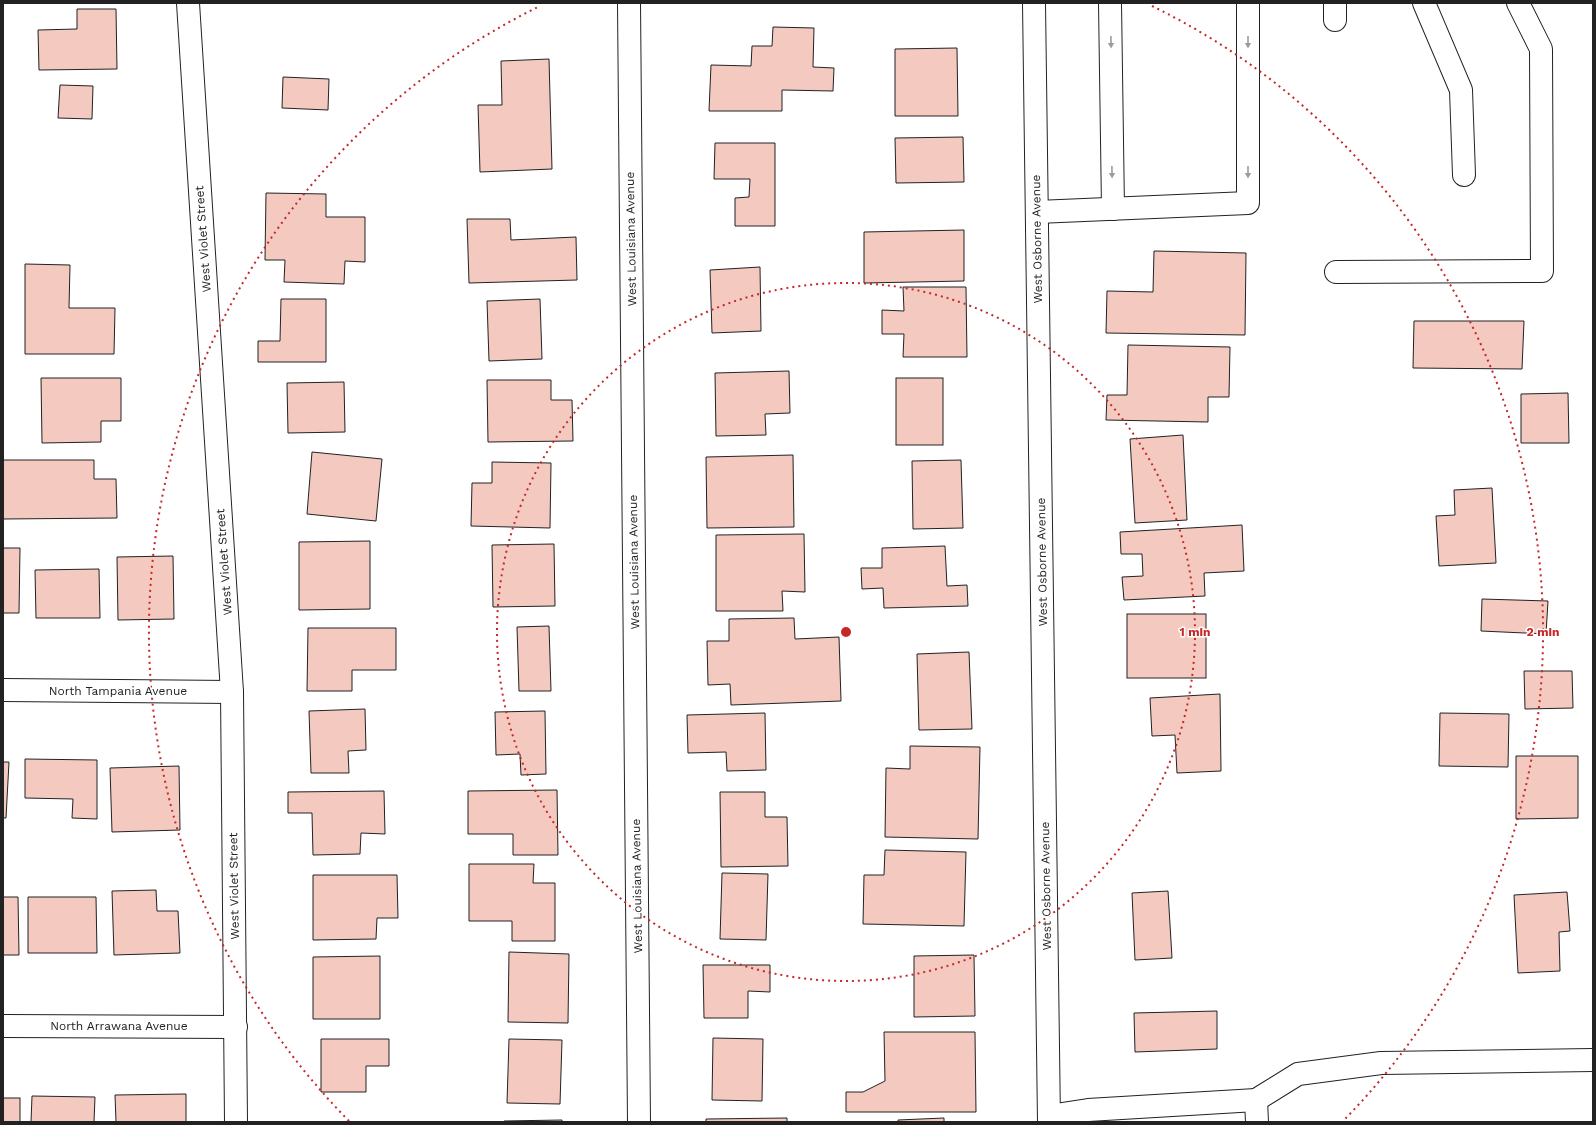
<svg xmlns="http://www.w3.org/2000/svg" width="1596" height="1125" font-family="'Work Sans',sans-serif">
  <rect width="100%" height="100%" fill="#fff"/>
  <!-- building -->
  <g fill="#f3c9c0" stroke="#222">
    <polygon points="77,9 116,9 117,69 39,70 38,30 77,29"/>
    <polygon points="773,27 814,28 813,67 834,68 833,91 782,90 782,111 709,111 711,65 751,66 752,46 772,46"/>
    <polygon points="957,48 958,116 895,116 895,49"/>
    <polygon points="549,59 552,169 480,172 478,105 502,105 501,61"/>
    <polygon points="283,77 329,79 328,110 282,108"/>
    <polygon points="60,85 93,86 92,119 58,118"/>
    <polygon points="963,137 964,182 896,183 895,138"/>
    <polygon points="715,143 775,143 775,226 735,226 735,198 749,197 750,179 714,179"/>
    <polygon points="266,193 326,194 326,217 365,217 365,262 345,261 344,284 284,282 285,260 265,260"/>
    <polygon points="467,219 510,219 511,240 576,237 577,280 469,283"/>
    <polygon points="964,230 964,281 864,283 864,232"/>
    <polygon points="1154,251 1246,253 1245,335 1106,333 1107,291 1153,292"/>
    <polygon points="25,264 70,265 69,308 115,308 114,354 25,354"/>
    <polygon points="760,267 761,331 712,333 710,270"/>
    <polygon points="903,287 966,287 967,357 903,357 904,334 882,334 882,310 904,311"/>
    <polygon points="281,299 326,299 326,362 258,362 258,341 280,341"/>
    <polygon points="540,299 542,359 489,361 487,301"/>
    <polygon points="1414,321 1524,321 1522,369 1413,368"/>
    <polygon points="1128,345 1230,347 1229,397 1208,397 1208,422 1106,420 1107,395 1127,395"/>
    <polygon points="789,371 790,413 765,414 766,435 716,436 715,373"/>
    <polygon points="41,378 121,378 121,421 101,421 101,442 42,443"/>
    <rect x="896" y="378" width="47" height="67"/>
    <polygon points="487,380 551,380 551,400 572,400 573,441 488,442"/>
    <polygon points="344,382 345,432 288,433 287,383"/>
    <polygon points="1568,393 1569,443 1521,443 1521,394"/>
    <polygon points="1183,435 1187,520 1135,523 1130,439"/>
    <polygon points="312,452 382,459 376,521 307,514"/>
    <polygon points="793,455 794,527 707,528 706,457"/>
    <polygon points="3,460 94,460 94,479 116,479 117,518 3,519"/>
    <polygon points="961,460 963,528 913,529 912,461"/>
    <polygon points="492,462 551,463 550,528 471,526 472,483 492,483"/>
    <polygon points="1492,488 1496,563 1439,566 1436,516 1455,515 1454,490"/>
    <polygon points="1242,525 1244,571 1204,573 1205,596 1124,600 1122,577 1143,576 1142,554 1121,554 1120,532"/>
    <polygon points="804,534 805,592 782,591 783,611 716,611 716,535"/>
    <polygon points="370,541 370,609 299,610 299,542"/>
    <polygon points="554,544 555,606 493,607 492,545"/>
    <polygon points="945,546 947,586 967,585 968,606 884,608 883,588 862,589 861,568 882,568 882,548"/>
    <polygon points="3,548 20,548 19,613 3,613"/>
    <polygon points="173,556 174,619 118,620 117,557"/>
    <polygon points="99,569 100,618 36,618 35,570"/>
    <polygon points="1482,599 1548,601 1546,634 1481,631"/>
    <rect x="1127" y="614" width="79" height="64"/>
    <polygon points="794,618 795,639 839,637 841,701 731,705 730,684 708,685 707,641 729,641 729,619"/>
    <polygon points="549,626 551,691 519,691 517,627"/>
    <polygon points="308,628 396,628 396,670 352,670 352,691 307,691"/>
    <polygon points="969,652 972,729 919,730 917,654"/>
    <polygon points="1524,671 1572,671 1573,708 1525,709"/>
    <polygon points="1220,694 1221,771 1177,773 1175,735 1152,736 1150,698"/>
    <polygon points="365,709 366,750 348,751 349,773 311,773 309,711"/>
    <polygon points="545,711 546,774 521,775 520,754 496,755 495,712"/>
    <polygon points="765,713 766,770 727,771 726,752 688,753 687,715"/>
    <polygon points="1440,713 1509,714 1508,767 1439,766"/>
    <polygon points="910,746 980,747 978,839 885,837 886,768 910,769"/>
    <polygon points="1516,756 1578,756 1578,818 1516,819"/>
    <polygon points="25,759 97,760 97,819 72,818 73,799 25,798"/>
    <polygon points="3,762 9,762 6,818 3,818"/>
    <polygon points="179,766 180,830 112,832 110,768"/>
    <polygon points="557,790 558,855 513,855 513,834 468,834 468,791"/>
    <polygon points="384,791 385,834 361,833 360,854 313,855 312,813 288,813 288,792"/>
    <polygon points="720,792 765,792 765,817 787,817 788,866 721,867"/>
    <polygon points="885,850 966,852 964,926 863,924 864,875 884,875"/>
    <polygon points="469,864 534,864 533,883 555,883 555,941 512,941 512,921 469,921"/>
    <polygon points="722,873 768,874 766,940 720,939"/>
    <polygon points="313,875 397,875 398,918 377,918 376,939 313,940"/>
    <polygon points="156,890 157,911 178,911 180,953 114,955 112,891"/>
    <polygon points="1168,891 1172,958 1135,960 1132,893"/>
    <polygon points="1567,892 1570,931 1559,932 1560,971 1518,973 1514,895"/>
    <polygon points="3,897 18,897 19,955 3,955"/>
    <polygon points="28,897 96,897 97,953 28,953"/>
    <polygon points="509,952 569,954 568,1023 508,1022"/>
    <polygon points="974,955 975,1016 914,1017 914,956"/>
    <polygon points="380,956 380,1019 313,1019 313,957"/>
    <polygon points="703,965 770,965 770,992 748,991 748,1018 704,1018"/>
    <polygon points="1217,1011 1217,1049 1135,1052 1134,1013"/>
    <polygon points="884,1032 975,1032 976,1112 846,1112 846,1092 863,1092 885,1081"/>
    <polygon points="713,1038 763,1039 762,1101 712,1100"/>
    <polygon points="321,1039 389,1039 389,1066 366,1066 366,1092 321,1092"/>
    <polygon points="509,1039 562,1040 560,1104 507,1103"/>
    <polygon points="186,1094 186,1122 116,1122 115,1095"/>
    <polygon points="32,1096 95,1097 94,1122 31,1122"/>
    <rect x="3" y="1098" width="17" height="24"/>
    <polygon points="787,1118 787,1122 706,1122 706,1119"/>
    <polygon points="944,1118 944,1122 898,1122 898,1120"/>
    <polygon points="562,1120 562,1122 504,1122 504,1121"/>
  </g>
  <g fill="none" stroke-linecap="round" stroke-linejoin="round">
    <defs>
      <g id="minor">
        <polyline points="188,3 232,692 236,1122"/>
        <polyline points="629,3 639,1122"/>
        <polyline points="1034,3 1049,1122"/>
        <polyline points="1110,3 1113,209"/>
        <polyline points="1424,3 1461,90 1464,175"/>
        <polyline points="1335,20 1335,3"/>
        <polyline points="1037,212 1248,203 1248,3"/>
        <polyline points="1336,272 1542,271 1541,49 1518,3"/>
        <polyline points="3,690 232,692"/>
        <polyline points="3,1026 236,1027"/>
        <polyline points="1256,1100 1298,1074 1381,1063 1593,1060"/>
        <polyline points="1049,1116 1088,1110 1256,1100 1257,1122"/>
      </g>
    </defs>
    <!-- minor casing -->
    <use href="#minor" stroke="#222" stroke-width="24"/>
    <!-- minor -->
    <use href="#minor" stroke="#fff" stroke-width="22"/>
  </g>
  <!-- one-way arrows -->
  <defs><path id="oneway-solid" d="M-6-.8H1V-3.2L6.5 0L1 3.2V.8H-6Z"/></defs>
  <g fill="#9c9c9c">
    <use href="#oneway-solid" transform="translate(1111 42) rotate(89)"/>
    <use href="#oneway-solid" transform="translate(1248 42) rotate(90)"/>
    <use href="#oneway-solid" transform="translate(1112 172) rotate(89)"/>
    <use href="#oneway-solid" transform="translate(1248 172) rotate(90)"/>
  </g>
  <!-- distance rings -->
  <g fill="none" stroke="#c62828" stroke-width="2" stroke-dasharray="2 4">
    <circle cx="846" cy="632" r="349"/>
    <path d="M349 1121A697 697 0 0 1 540 6M1152 6A697 697 0 0 1 1343 1121"/>
  </g>
  <g text-anchor="middle" stroke-width="3" stroke-linejoin="round" paint-order="stroke">
    <!-- street labels -->
    <g font-size="12" fill="#222" stroke="#fff">
      <text transform="translate(203 239) rotate(-94)" y="4">West Violet Street</text>
      <text transform="translate(631 239) rotate(-91)" y="4">West Louisiana Avenue</text>
      <text transform="translate(1037 239) rotate(-91)" y="4">West Osborne Avenue</text>
      <text transform="translate(224 562) rotate(-94)" y="4">West Violet Street</text>
      <text transform="translate(634 562) rotate(-91)" y="4">West Louisiana Avenue</text>
      <text transform="translate(1042 562) rotate(-91)" y="4">West Osborne Avenue</text>
      <text x="118" y="695">North Tampania Avenue</text>
      <text transform="translate(234 886) rotate(-91)" y="4">West Violet Street</text>
      <text transform="translate(637 886) rotate(-91)" y="4">West Louisiana Avenue</text>
      <text transform="translate(1046 886) rotate(-91)" y="4">West Osborne Avenue</text>
      <text x="119" y="1030">North Arrawana Avenue</text>
    </g>
  </g>
  <circle cx="846" cy="632" r="6" fill="#c62828" stroke="#fff" stroke-width="2"/>
  <g font-size="12" text-anchor="middle" font-weight="bold" fill="#c62828" stroke="#fff" stroke-width="3" stroke-linejoin="round" paint-order="stroke">
    <text x="1195" y="636">1 min</text>
    <text x="1543" y="636">2 min</text>
  </g>
  <!-- border -->
  <rect width="1596" height="1125" fill="none" stroke="#222222" stroke-width="8"/>
</svg>
